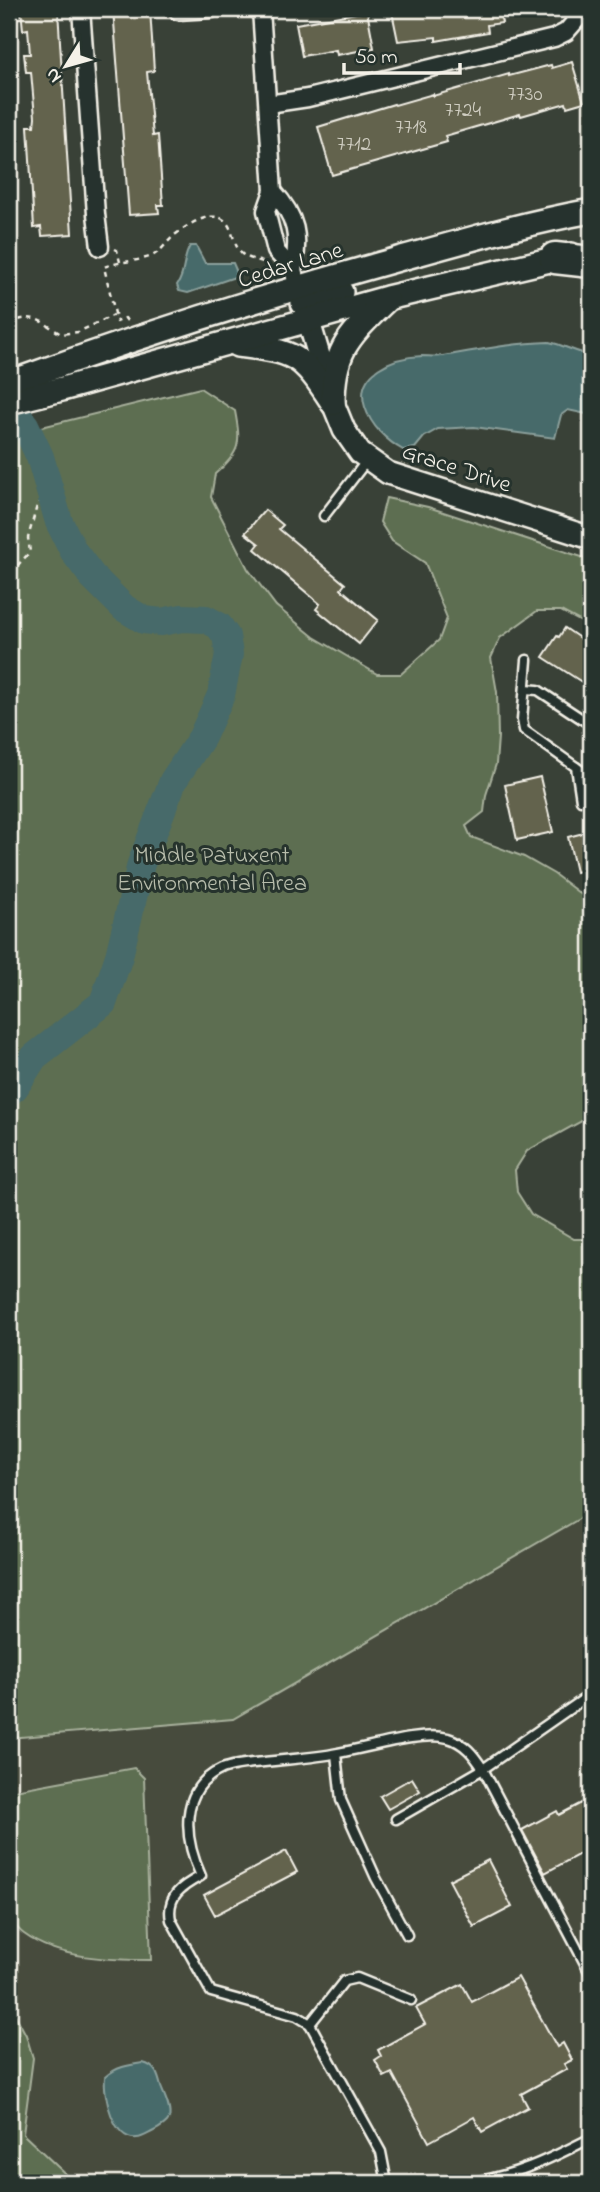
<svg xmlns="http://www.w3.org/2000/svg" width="600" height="2192" font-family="'Indie Flower',sans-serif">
  <rect width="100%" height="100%" fill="#394137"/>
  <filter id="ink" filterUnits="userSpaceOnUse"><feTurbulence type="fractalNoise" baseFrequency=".0143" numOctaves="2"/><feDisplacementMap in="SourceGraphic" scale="14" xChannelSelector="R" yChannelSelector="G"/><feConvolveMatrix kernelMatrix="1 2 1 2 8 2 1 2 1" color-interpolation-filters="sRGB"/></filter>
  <g filter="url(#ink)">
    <!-- built -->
    <polygon fill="#464b3e" points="591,1504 591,2183 9,2183 9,1736"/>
    <!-- green -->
    <g fill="#5d6e51" stroke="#a8b09c" stroke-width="2">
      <path d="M 200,388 L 235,411 C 241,443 241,452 215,474 L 211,497 L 248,569 L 276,606 L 314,637 L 377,674 L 401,674 L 439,640 L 447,618 L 425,563 L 392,541 L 380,522 L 386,498 L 428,507 L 591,560 L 591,627 L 561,611 L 537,611 L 500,638 L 491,658 L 497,692 L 498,737 L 496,764 L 486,795 L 484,812 L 466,826 L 471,837 L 524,857 L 554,874 L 591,902 L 591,1116 L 527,1151 L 515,1170 L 517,1192 L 531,1214 L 574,1239 L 591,1239 L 591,1512 L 233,1719 L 9,1738 L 9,435 Z"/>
      <path d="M 134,1768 L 144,1778 L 151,1960 C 111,1960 58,1959 24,1934 C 18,1930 14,1923 9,1918 L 9,1791 Z"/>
      <polygon points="9,2003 26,2035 33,2058 23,2134 75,2183 9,2183"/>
    </g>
    <!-- water -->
    <g fill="#466a6a" stroke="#8ca09c" stroke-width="2">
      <path d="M 190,246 L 196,246 L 205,263 L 233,263 L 236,270 L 235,277 L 188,293 L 179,291 L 177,285 C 186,273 182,259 190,246 Z"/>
      <path d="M 549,342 C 564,345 577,353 591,355 L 591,415 L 568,410 L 561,415 L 555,438 L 474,427 L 438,429 L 424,437 L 415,448 L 403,450 C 387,441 371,426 365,407 C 354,372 393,357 422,356 C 429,356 436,357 443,356 C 479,350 513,343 549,342 Z"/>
      <path d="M 143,2063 C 156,2066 158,2075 161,2087 C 164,2095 172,2110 169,2119 C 166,2125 158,2129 152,2132 C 148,2134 142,2138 137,2138 C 113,2141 103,2094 105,2077 C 116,2067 128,2065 143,2063 Z"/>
    </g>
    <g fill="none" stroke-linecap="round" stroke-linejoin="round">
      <!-- river -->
      <polyline stroke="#466a6a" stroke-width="28" points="9,406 25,425 40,457 59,522 74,552 92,576 124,608 144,620 161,622 182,618 206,619 219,626 226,636 229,654 221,695 202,737 173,781 141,864 119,956 103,1003 34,1057 15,1087 9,1092"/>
    </g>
    <!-- building -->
    <g fill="#64634e" stroke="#f4f1e8" stroke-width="2">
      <polygon points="21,9 56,9 58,10 72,234 42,236 41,227 34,228 28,126 34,126 35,117 31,72 26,72 24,54 30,54 28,29 23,30"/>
      <polygon points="113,9 150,9 154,71 147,72 153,136 158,135 163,205 158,205 159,213 129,215"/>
      <polygon points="408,9 499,9 502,23 487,25 488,32 453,38 436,41 436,37 398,41 392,12"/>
      <polygon points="367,11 374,48 337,55 336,50 302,56 296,24"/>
      <polygon points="572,62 584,102 567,107 566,103 521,116 520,114 445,136 447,142 332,175 318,127 394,104 395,105 433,94 433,96 509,74 509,76 551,65 552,68"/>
      <polygon points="265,510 283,525 279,529 345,584 341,589 378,620 359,644 316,609 320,604 255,549 259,544 245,533"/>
      <polygon points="565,628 591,646 591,688 543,657 557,636 559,637"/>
      <polygon points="540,777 553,832 517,840 505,785"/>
      <polygon points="591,831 591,868 576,872 568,837"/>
      <polygon points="412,1778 420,1791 388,1809 380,1796"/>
      <polygon points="591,1798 591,1848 545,1873 522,1830 557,1811 559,1815"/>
      <polygon points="286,1851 297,1872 215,1915 204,1895"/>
      <polygon points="488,1860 512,1907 474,1927 449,1880"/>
      <polygon points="518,1977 557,2047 563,2043 572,2060 564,2064 567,2069 521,2094 528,2107 482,2132 474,2117 429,2142 392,2073 384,2077 375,2060 381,2056 378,2050 425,2024 416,2008 462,1984 472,2002"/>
    </g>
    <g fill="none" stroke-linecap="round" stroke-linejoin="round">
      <defs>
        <g id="service">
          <polyline points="324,516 368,459"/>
          <polyline points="527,660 522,720 524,730 576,767 581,800 591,798"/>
          <polyline points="525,689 538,690 591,725"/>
          <polyline points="9,711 9,751"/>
          <polyline points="576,767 591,777"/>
          <polyline points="336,1754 341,1800 376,1878 407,1935"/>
          <polyline points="396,1819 483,1769 591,1694"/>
          <polyline points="310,2024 344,1981 357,1978 411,2000"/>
          <path d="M 387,2183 L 381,2152 L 310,2024 L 297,2016 L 211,1992 L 171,1920 C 166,1896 182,1886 201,1876 C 184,1839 178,1789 222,1769 C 235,1764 251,1763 264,1762 C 289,1759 314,1758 338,1753 C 369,1748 420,1731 448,1738 C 465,1743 474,1755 483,1769 L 591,1975"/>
          <path d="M 466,2183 C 514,2177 550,2159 591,2138"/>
        </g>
        <g id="minor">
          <polyline points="81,9 96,214 100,247"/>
          <polyline points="261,9 273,191 266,211 276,251 293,270 298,287"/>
          <polyline points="178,11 211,9"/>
          <polyline points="268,104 308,98 554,38 566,32 586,9"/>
          <path d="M 273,191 C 297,217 300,237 293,270"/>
        </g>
        <polyline id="tertiary" points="304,305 333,403 344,430 360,453 388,473 591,538"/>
        <g id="secondary">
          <polyline points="303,303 341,292"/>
          <path d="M 238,345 C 296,352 301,354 333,403"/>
          <path d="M 9,383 C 135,337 265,296 395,260 C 460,242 525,223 591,211"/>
          <polyline points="9,402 62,389 387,298 571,255"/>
          <path d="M 333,403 C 333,348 350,336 387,299"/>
        </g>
        <polyline id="motorway" points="555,258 591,262"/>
      </defs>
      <!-- service casing -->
      <use href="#service" stroke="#f4f1e8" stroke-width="13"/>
      <!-- minor casing -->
      <use href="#minor" stroke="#f4f1e8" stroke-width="21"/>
      <!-- tertiary casing -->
      <use href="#tertiary" stroke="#f4f1e8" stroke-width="26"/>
      <!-- secondary casing -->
      <use href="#secondary" stroke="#f4f1e8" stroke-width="28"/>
      <!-- motorway casing -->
      <use href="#motorway" stroke="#f4f1e8" stroke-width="35"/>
      <!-- path -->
      <g stroke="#f4f1e8" stroke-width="2.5" stroke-dasharray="5 5" stroke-linecap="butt">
        <polyline points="115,249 117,250 120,262"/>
        <path d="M 127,321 L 125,318 L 117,322 L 104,267 C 119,261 137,262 152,256 C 162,251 167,241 176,234 C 187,225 211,210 224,220 C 234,228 232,243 241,253 C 247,259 258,260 266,263"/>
        <path d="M 9,323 C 35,313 39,320 61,334 L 78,332 L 114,315"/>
        <polyline points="9,571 16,567 30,552 28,538 38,502"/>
      </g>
      <!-- service -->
      <use href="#service" stroke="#26332d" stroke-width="8"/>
      <!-- minor -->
      <use href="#minor" stroke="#26332d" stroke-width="16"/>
      <!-- tertiary -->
      <use href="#tertiary" stroke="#26332d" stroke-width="21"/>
      <!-- secondary -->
      <use href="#secondary" stroke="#26332d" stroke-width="23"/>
      <!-- motorway -->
      <use href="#motorway" stroke="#26332d" stroke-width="30"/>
    </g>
  </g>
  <g text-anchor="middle" stroke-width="6" stroke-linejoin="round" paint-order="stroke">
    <!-- number labels -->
    <g font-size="21" fill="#d0cec2">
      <text x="525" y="100">7730</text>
      <text x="463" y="116">7724</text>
      <text x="411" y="133">7718</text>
      <text x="354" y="150">7712</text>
    </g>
    <!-- street labels -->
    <g font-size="24" fill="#f4f1e8" stroke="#26332d">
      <text transform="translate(290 264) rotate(-17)" y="8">Cedar Lane</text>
      <text transform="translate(457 467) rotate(18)" y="8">Grace Drive</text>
    </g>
    <!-- park labels -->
    <g font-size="24" fill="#b8bdac" stroke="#26332d">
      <text x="212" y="862">Middle Patuxent<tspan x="212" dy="28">Environmental Area</tspan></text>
    </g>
  </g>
  <!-- margin -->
  <rect width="600" height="2192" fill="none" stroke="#26332d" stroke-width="35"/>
  <rect x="18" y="18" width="565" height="2157" fill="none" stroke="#f4f1e8" stroke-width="2.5" filter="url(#ink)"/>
  <!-- north arrow -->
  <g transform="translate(66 66) rotate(233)" stroke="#26332d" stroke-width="5" paint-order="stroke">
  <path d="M0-5L12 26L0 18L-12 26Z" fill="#f4f1e8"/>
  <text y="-10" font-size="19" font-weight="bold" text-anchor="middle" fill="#f4f1e8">N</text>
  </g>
  <!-- scale -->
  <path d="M344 63v10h116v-10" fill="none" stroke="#f4f1e8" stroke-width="3.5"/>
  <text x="355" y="63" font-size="21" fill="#f4f1e8" stroke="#26332d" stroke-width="5" paint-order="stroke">50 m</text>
</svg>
